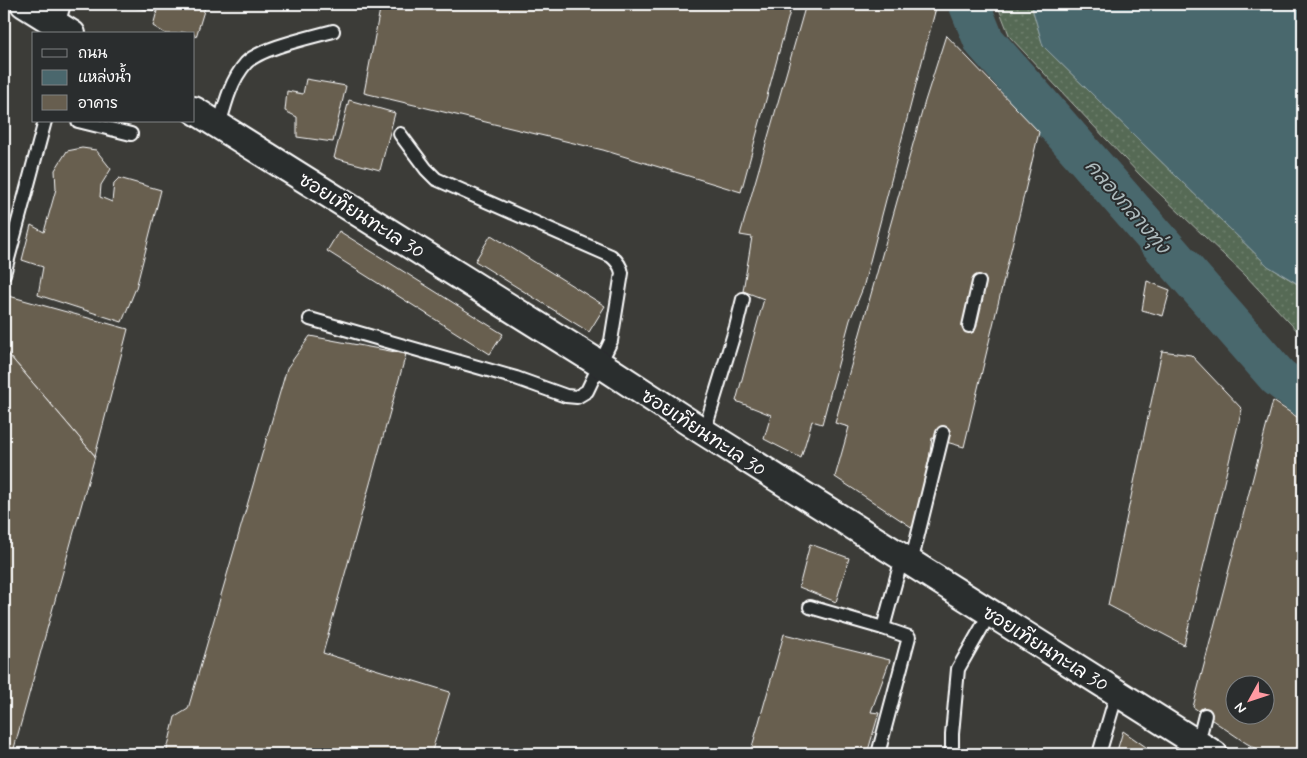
<svg xmlns="http://www.w3.org/2000/svg" width="1307" height="758" font-family="Mynerve,'Playpen Sans Thai',sans-serif">
  <defs>
    <pattern id="grass-dots" width="8" height="8" patternUnits="userSpaceOnUse" patternTransform="scale(1.25)"><rect width="8" height="8" fill="#566a55"/><path d="M2 2h.1M6 6h.1" fill="none" stroke="#6f806e" stroke-width="1.8" stroke-linecap="round"/></pattern>
  </defs>
  <rect width="100%" height="100%" fill="#3c3c38"/>
  <filter id="ink" filterUnits="userSpaceOnUse"><feTurbulence type="fractalNoise" baseFrequency=".02" numOctaves="2"/><feDisplacementMap in="SourceGraphic" scale="10" xChannelSelector="R" yChannelSelector="G"/><feConvolveMatrix kernelMatrix="1 2 1 2 8 2 1 2 1" color-interpolation-filters="sRGB"/></filter>
  <g filter="url(#ink)">
    <!-- grass -->
    <polygon fill="url(#grass-dots)" stroke="#aab4aa" points="997,4 1033,4 1033,11 1043,46 1268,266 1299,285 1303,285 1303,337 1246,276 1140,175 1010,37"/>
    <!-- water -->
    <polygon fill="#4a676d" stroke="#92a4a7" points="1033,4 1303,4 1303,285 1300,285 1268,266 1043,46 1033,11"/>
    <g fill="none" stroke-linecap="round" stroke-linejoin="round">
      <!-- river -->
      <polyline stroke="#4a676d" stroke-width="41" points="969,4 984,41 1278,377 1303,396"/>
    </g>
    <!-- building -->
    <g fill="#675e4f" stroke="#fff" fill-rule="evenodd">
      <polygon points="137,4 206,4 196,37 194,36 194,34 181,32 180,34 166,34 153,26 157,11 136,8"/>
      <polygon points="331,4 352,4 349,9"/>
      <polygon points="381,4 792,4 741,192 603,150 364,93"/>
      <polygon points="806,4 937,4 863,288 850,320 822,424 812,421 801,458 764,439 771,415 736,401 764,299 743,291 752,237 740,235"/>
      <polygon points="946,35 1039,132 964,447 932,438 919,532 835,477 849,427 835,423 925,101"/>
      <polygon points="306,79 346,86 333,142 297,137 297,117 285,111 287,91 303,94"/>
      <polygon points="349,100 395,113 380,170 334,158"/>
      <polygon points="82,148 96,150 111,169 101,185 100,197 112,202 114,183 119,178 161,190 136,288 122,322 38,295 43,267 22,260 31,225 44,232 56,189 55,170 67,151"/>
      <polygon points="339,231 503,334 490,354 327,251"/>
      <polygon points="491,235 605,306 589,332 475,261"/>
      <polygon points="1147,281 1170,290 1163,316 1142,310"/>
      <polygon points="9,296 128,329 95,456 4,349 4,311"/>
      <polygon points="310,336 406,354 323,653 450,692 431,754 166,754 175,717 188,709 287,368"/>
      <polygon points="4,349 95,456 13,752 4,751"/>
      <polygon points="1162,351 1191,355 1242,409 1184,645 1108,605"/>
      <path d="M 1273,401 L 1303,421 L 1303,754 L 1266,754 L 1246,743 L 1193,707 ZM 1234,686 L 1264,686 L 1264,716 L 1234,716 Z"/>
      <polygon points="810,544 849,558 836,602 799,587"/>
      <polygon points="784,634 890,660 871,712 879,713 867,754 750,754"/>
      <polygon points="1123,731 1156,754 1116,754"/>
    </g>
    <g fill="none" stroke-linecap="round" stroke-linejoin="round">
      <defs>
        <g id="service">
          <polyline points="58,25 64,4"/>
          <polyline points="78,121 131,134"/>
          <path d="M 219,126 C 225,104 231,80 246,63 C 260,48 312,37 333,31"/>
          <polyline points="4,274 45,121"/>
          <path d="M 310,319 L 516,378 L 566,396 L 577,397 L 587,391 L 611,341 L 622,273 C 621,266 617,261 611,256 L 436,179 L 426,169 L 400,134"/>
          <polyline points="969,326 979,282"/>
          <polyline points="704,432 736,327 743,299"/>
          <polyline points="911,563 943,433"/>
          <polyline points="810,607 883,628"/>
          <polyline points="1197,747 1205,715"/>
          <polyline points="878,754 909,637 883,628 902,558"/>
          <polyline points="952,754 952,734 958,669 990,613"/>
          <polyline points="1099,754 1117,693"/>
        </g>
        <g id="minor">
          <polyline points="24,4 72,34"/>
          <polyline points="194,110 600,364 704,432 1214,754"/>
        </g>
      </defs>
      <!-- service casing -->
      <use href="#service" stroke="#fff" stroke-width="16"/>
      <!-- minor casing -->
      <use href="#minor" stroke="#fff" stroke-width="30"/>
      <!-- service -->
      <use href="#service" stroke="#2a2d2e" stroke-width="12"/>
      <!-- minor -->
      <use href="#minor" stroke="#2a2d2e" stroke-width="26"/>
    </g>
  </g>
  <g text-anchor="middle" stroke-width="4" stroke-linejoin="round" paint-order="stroke">
    <!-- street labels -->
    <g font-size="19" fill="#fff" stroke="#2a2d2e">
      <text transform="translate(362 215) rotate(32)" y="7">ซอยเทียนทะเล 30</text>
      <text transform="translate(704 432) rotate(33)" y="7">ซอยเทียนทะเล 30</text>
      <text transform="translate(1046 648) rotate(32)" y="7">ซอยเทียนทะเล 30</text>
    </g>
    <!-- water labels -->
    <g font-size="20" font-style="italic" fill="#aebbbd" stroke="#2a2d2e">
      <text transform="translate(1128 206) rotate(49)" y="7">คลองกลางทุ่ง</text>
    </g>
  </g>
  <!-- margin -->
  <rect width="1307" height="758" fill="none" stroke="#2a2d2e" stroke-width="20"/>
  <rect x="10" y="10" width="1287" height="738" fill="none" stroke="#fff" stroke-width="2" filter="url(#ink)"/>
  <!-- legend -->
  <rect x="32" y="32" width="162" height="90" fill="#2a2d2e" stroke="#7f8182"/>
  <rect x="42" y="49" width="25" height="8" fill="#2a2d2e" stroke="#7f8182"/>
  <text x="78" y="58" font-size="15" fill="#ffffff">ถนน</text>
  <rect x="42" y="70" width="25" height="15" fill="#4a676d" stroke="#7f8182"/>
  <text x="78" y="82" font-size="15" fill="#ffffff">แหล่งน้ำ</text>
  <rect x="42" y="95" width="25" height="15" fill="#675e4f" stroke="#7f8182"/>
  <text x="78" y="108" font-size="15" fill="#ffffff">อาคาร</text>
  <!-- north arrow -->
  <g transform="translate(1250 700) rotate(230)"><circle r="24" fill="#2a2d2e" stroke="#7f8182"/>
  <path d="M0-4L9 19L0 12L-9 19Z" fill="#ff9aa2"/>
  <text y="-8" font-size="14" font-weight="bold" text-anchor="middle" fill="#ffffff">N</text>
  </g>
</svg>
